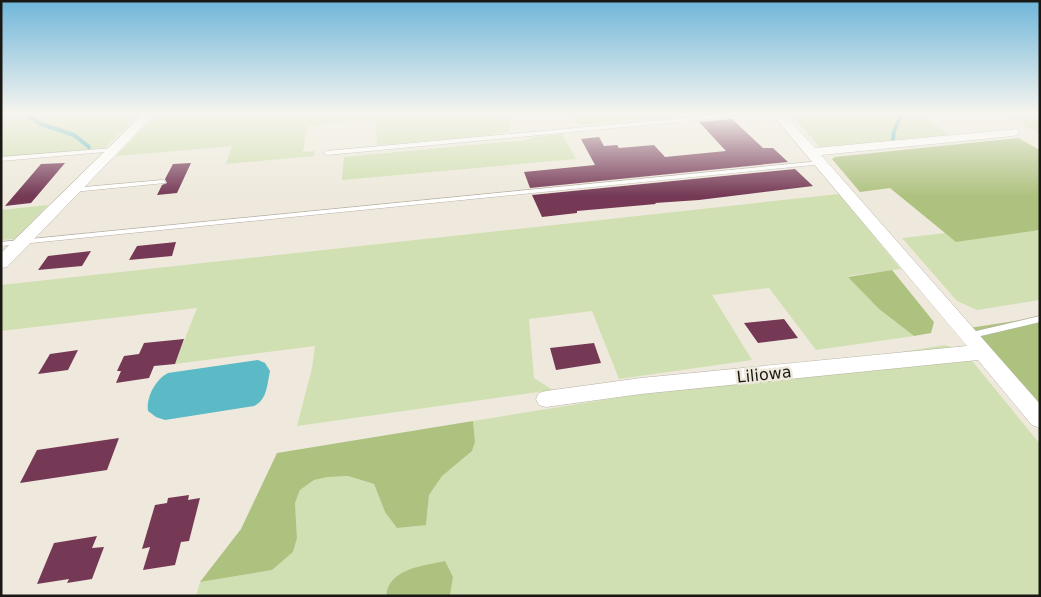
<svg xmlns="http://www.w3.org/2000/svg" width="1041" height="597" font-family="'DejaVu Sans',sans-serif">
  <rect width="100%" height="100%" fill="#eee9dc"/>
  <!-- green -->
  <g fill="#d1e0b2">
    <polygon points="1,113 141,113 105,148 1,157"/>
    <polygon points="158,113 509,113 510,131 483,136 377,145 376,120 307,126 303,152 315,151 314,156 226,164 232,146 116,156"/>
    <polygon points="571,113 690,113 692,115 578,125"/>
    <polygon points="783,113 916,113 951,135 821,148 791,115 785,116"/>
    <polygon points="1001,113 1040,113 1040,134"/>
    <polygon points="562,134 576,159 342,180 344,157 526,140 535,137"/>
    <polygon points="839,194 901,269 848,276 879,309 914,336 816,350 769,288 712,295 752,360 619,379 592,311 529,319 534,378 553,390 297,426 312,368 315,346 175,364 197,308 1,331 1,285"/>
    <polygon points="48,205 15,239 1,240 1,210"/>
    <polygon points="1040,230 1040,300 977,310 957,301 902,238 946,233 956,242"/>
    <polygon points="945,345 964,351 1040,444 1040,596 450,596 453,577 386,592 386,596 196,596 200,582 272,570 293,552 297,538 295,503 300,490 314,480 328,477 348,476 374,484 385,512 426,525 429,495 442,475 472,451 475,442 473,421"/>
  </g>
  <!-- forest -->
  <g fill="#aec280">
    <polygon points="1018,138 1040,150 1040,230 956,242 890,188 860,192 832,159 835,157"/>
    <polygon points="892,270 934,322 931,333 914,336 879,309 848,277"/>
    <polygon points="1040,317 1040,405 969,328"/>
    <polygon points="473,421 475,442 472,451 442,476 429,495 426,525 397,528 385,512 374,484 348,476 328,477 314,480 300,490 295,503 297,538 293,552 272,570 200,582 241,529 277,453"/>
    <path d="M 445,561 L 453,577 L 450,596 L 386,596 C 389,568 423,566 445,561 Z"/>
  </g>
  <!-- water -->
  <path fill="#5bbac5" d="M 258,360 L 265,363 L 270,371 C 267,385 267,400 254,406 L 165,420 L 156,417 L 148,411 C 146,397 156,379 168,373 Z"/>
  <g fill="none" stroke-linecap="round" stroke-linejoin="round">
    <!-- stream -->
    <g stroke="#5bbac5" stroke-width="4">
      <polyline points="23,113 41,124 74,135 89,147"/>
      <polyline points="893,139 894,131 902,113"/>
    </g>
  </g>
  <!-- building -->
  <g fill="#753956">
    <polygon points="732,119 763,148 773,148 788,162 530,188 524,172 595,165 581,139 599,137 604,146 617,145 619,148 654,145 665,157 726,151 699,122"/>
    <polygon points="65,163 31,203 5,206 41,164"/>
    <polygon points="191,163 177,193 157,195 162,185 167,183 165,179 173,164"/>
    <polygon points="795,169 813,186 699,200 655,203 656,204 577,211 577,213 542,217 532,195"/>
    <polygon points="176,242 172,256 129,260 137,246"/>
    <polygon points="91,251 82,266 38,270 48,256"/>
    <polygon points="784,319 798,338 758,343 744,323"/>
    <polygon points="184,339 175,364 154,366 149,378 116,383 121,371 117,371 124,356 139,354 144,343"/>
    <polygon points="594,343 601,363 556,370 550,348"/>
    <polygon points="78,350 68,370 38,374 50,354"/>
    <polygon points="119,438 107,470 20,483 37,450"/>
    <polygon points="189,495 188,500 200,498 189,541 181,542 175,565 143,570 150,547 142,549 155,505 167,503 168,498"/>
    <polygon points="97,536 92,548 104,547 92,579 67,583 69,579 37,584 54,543"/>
  </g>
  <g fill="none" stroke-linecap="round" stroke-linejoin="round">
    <defs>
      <g id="service">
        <polygon points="737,113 756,113 753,115 327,155 324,153 327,151"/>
        <polygon points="114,148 116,149 116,151 1,161 1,157"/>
        <polygon points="821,161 824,163 823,164 1,246 1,242"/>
        <polygon points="163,180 166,182 165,183 73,192 70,190 73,188"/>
        <polygon points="1040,316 1040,322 968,339 965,338 963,336 965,334 968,333"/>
      </g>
      <g id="minor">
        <polygon points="144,113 156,113 7,267 1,268 1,253"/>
        <polygon points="771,113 783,113 815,148 1017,129 1019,132 1017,135 1013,136 821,155 1040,404 1040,428 1032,425 978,360 641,394 546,407 539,405 536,399 539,393 546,391 641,378 967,346"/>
      </g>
    </defs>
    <!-- service casing -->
    <use href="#service" stroke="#b7b2a6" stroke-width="1"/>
    <!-- minor casing -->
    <use href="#minor" stroke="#b7b2a6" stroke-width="1"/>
    <!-- service -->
    <use href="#service" fill="#fff" fill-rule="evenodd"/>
    <!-- minor -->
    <use href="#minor" fill="#fff" fill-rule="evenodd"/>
  </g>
  <!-- sky -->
  <linearGradient id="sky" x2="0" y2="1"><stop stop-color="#6fb6da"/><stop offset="0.58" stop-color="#f7f5ef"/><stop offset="1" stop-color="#f7f5ef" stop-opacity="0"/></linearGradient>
  <rect width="1041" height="196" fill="url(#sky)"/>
  <g text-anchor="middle" stroke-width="5" stroke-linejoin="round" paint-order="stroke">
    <!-- street labels -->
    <g font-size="16" fill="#1a1814" stroke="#eee9dc">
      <text transform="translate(764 374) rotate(-6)" y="6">Liliowa</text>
    </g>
  </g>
  <!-- border -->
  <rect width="1041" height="597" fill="none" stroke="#1a1814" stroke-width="5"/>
</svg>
